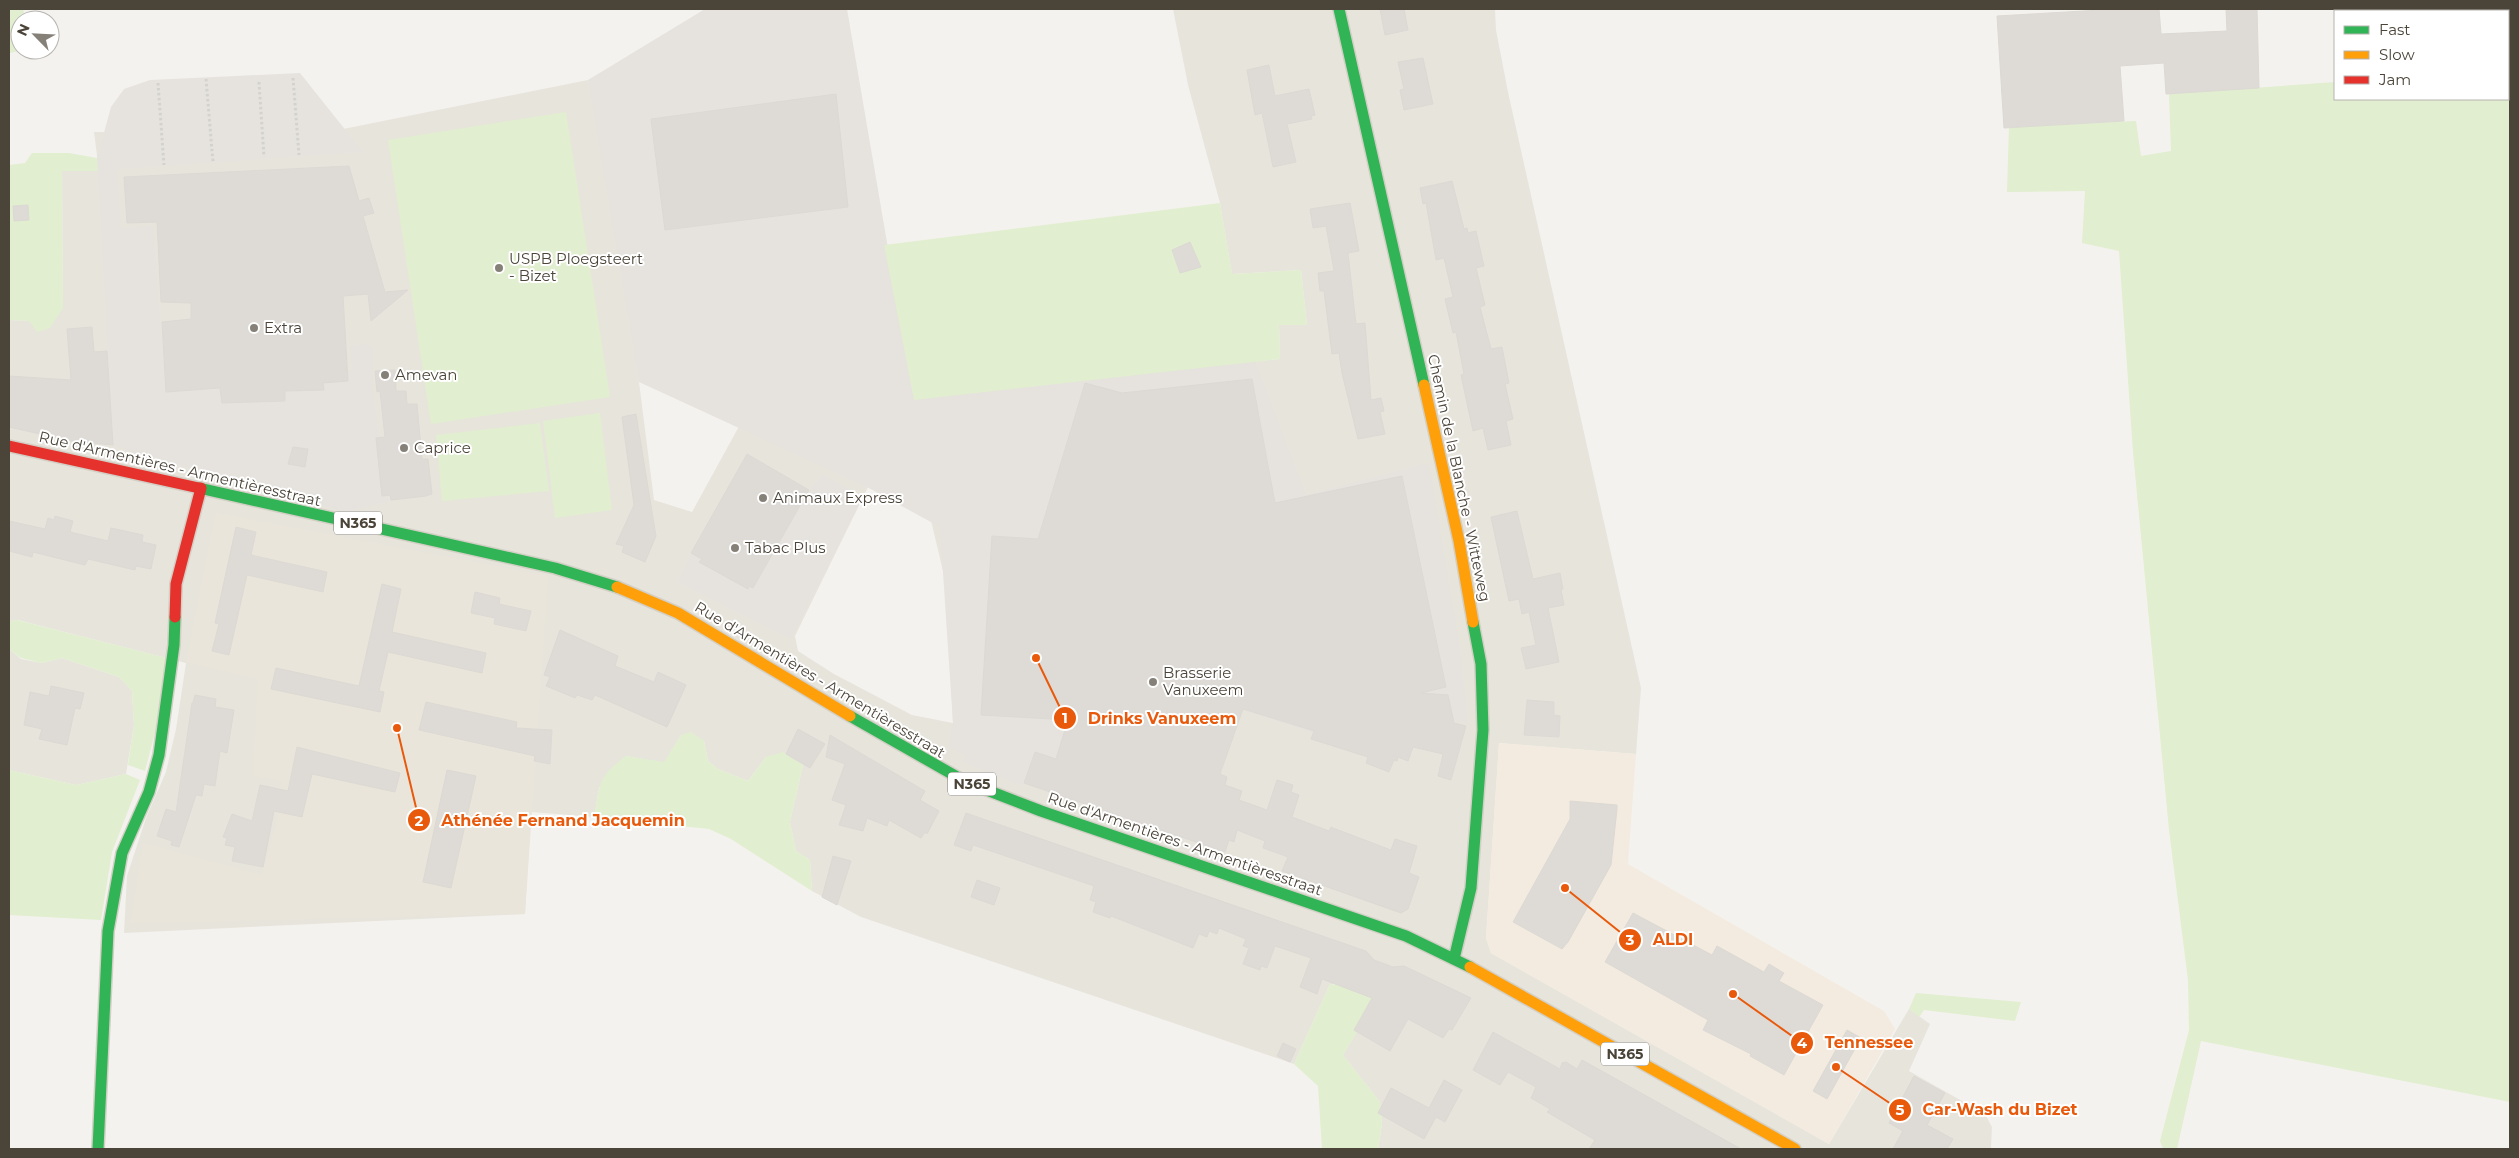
<svg xmlns="http://www.w3.org/2000/svg" width="2519" height="1158" font-family="Montserrat,sans-serif">
  <rect width="100%" height="100%" fill="#f4f2ee"/>
  <!-- residential -->
  <g fill="#e7e4dc">
    <polygon points="1173,9 1495,9 1496,30 1508,92 1641,688 1636,754 1499,743 1486,938 1491,953 1829,1144 1909,1009 1930,1024 1909,1071 1985,1114 1992,1127 1991,1149 1378,1149 1382,1124 1380,1102 1343,1055 1382,990 1361,986 1330,984 1294,1064 861,917 812,891 810,860 796,851 790,822 803,765 766,757 748,781 718,769 708,761 704,741 681,735 664,763 626,756 599,788 594,817 531,812 525,914 124,933 127,876 146,818 166,772 176,729 186,663 18,620 9,621 9,320 29,321 63,308 62,171 99,171 94,132 328,132 588,80 627,257 639,382 654,500 692,512 743,419 868,487 795,636 798,651 834,674 912,715 953,723 947,588 929,512 781,408 1280,359 1279,325 1307,325 1301,270 1232,274 1220,203 1188,85"/>
    <polygon points="9,649 21,659 42,663 62,658 119,677 132,691 134,725 126,774 76,785 9,770"/>
  </g>
  <!-- commercial -->
  <polygon fill="#f3ebdf" points="1499,743 1636,754 1628,864 1884,1011 1895,1029 1829,1144 1491,953 1486,938"/>
  <!-- industrial -->
  <polygon fill="#e6e2de" points="705,9 847,9 914,400 1255,361 1306,495 1429,463 1459,642 1468,724 1414,712 1397,761 1242,709 1180,838 1053,793 1063,758 1029,751 1022,782 948,747 953,723 940,527 867,487 639,382 588,80"/>
  <!-- education -->
  <polygon fill="#eae5da" points="216,513 548,576 525,914 131,923 143,843 262,875 278,818 281,780 253,776 258,679 186,662"/>
  <!-- green -->
  <g fill="#e1eecf">
    <polygon points="9,9 23,9 26,20 20,20 20,50 26,50 9,53"/>
    <polygon points="2394,9 2510,9 2510,1102 2201,1041 2177,1149 2163,1149 2160,1141 2189,1030 2188,980 2169,830 2133,452 2119,251 2082,243 2085,191 2007,192 2009,126 2136,121 2141,156 2171,151 2169,94 2335,82 2335,99 2508,99 2508,11 2394,11"/>
    <polygon points="566,112 610,397 431,424 388,140"/>
    <polygon points="32,153 69,153 97,158 99,171 62,171 63,308 50,328 37,332 29,321 9,320 9,165 25,163"/>
    <polygon points="1220,203 1232,274 1301,270 1307,325 1279,325 1280,359 914,400 884,245"/>
    <polygon points="600,413 612,510 555,518 543,421"/>
    <polygon points="540,423 549,491 442,501 436,435"/>
    <polygon points="17,620 167,658 159,717 145,771 128,765 134,725 132,691 119,677 62,658 42,663 21,658 9,649 9,621"/>
    <path d="M 691,732 L 704,741 L 708,761 L 718,769 L 748,781 L 766,757 L 783,752 L 803,765 L 790,822 L 796,851 L 810,860 L 812,891 L 731,839 L 709,829 L 594,817 C 600,784 598,776 626,756 L 664,762 L 681,735 Z"/>
    <polygon points="9,770 76,785 126,774 140,780 112,852 101,920 9,915"/>
    <polygon points="1330,984 1383,990 1343,1055 1380,1102 1382,1124 1378,1149 1322,1149 1318,1086 1294,1064"/>
    <polygon points="1916,993 2021,1002 2015,1021 1924,1010 1919,1017 1909,1009"/>
  </g>
  <!-- parking -->
  <g fill="#e6e3df">
    <polygon points="300,73 363,152 117,169 121,228 153,226 166,392 220,389 222,403 285,401 284,385 324,389 323,383 348,381 348,371 352,370 350,346 368,344 373,348 373,395 389,501 346,512 113,446 97,158 111,107 124,89 150,80"/>
    <polygon points="823,474 863,497 791,639 678,582 691,553 753,588 809,490"/>
    <polygon points="975,718 1061,723 1060,756 1032,763 1022,786 963,762"/>
  </g>
  <!-- building -->
  <g fill="#dedbd6" stroke="#dcd9d4">
    <polygon points="1380,9 1404,9 1408,30 1385,35"/>
    <polygon points="2118,9 2159,9 2161,34 2227,31 2226,9 2257,9 2259,88 2166,94 2164,63 2120,66 2124,121 2004,128 1997,16"/>
    <polygon points="1423,58 1433,104 1404,110 1400,90 1404,89 1398,62"/>
    <polygon points="1269,65 1275,96 1309,89 1315,115 1311,116 1312,119 1287,124 1296,162 1273,167 1262,113 1255,115 1247,70"/>
    <polygon points="836,94 848,207 665,230 651,119"/>
    <polygon points="349,166 359,201 369,198 374,213 363,216 385,292 408,290 371,321 368,294 343,296 348,381 323,383 324,390 285,391 285,401 222,403 220,388 166,392 162,322 191,319 191,303 161,302 157,222 127,223 124,177"/>
    <polygon points="1452,181 1464,229 1467,228 1468,233 1476,231 1484,266 1476,268 1485,305 1480,307 1491,349 1502,347 1509,383 1505,384 1513,419 1506,421 1511,445 1488,450 1483,428 1473,431 1461,375 1464,374 1456,332 1453,333 1445,299 1453,297 1444,258 1436,260 1426,203 1423,204 1420,188"/>
    <polygon points="1350,203 1359,251 1348,253 1356,324 1365,323 1371,400 1381,398 1384,411 1380,412 1385,434 1358,439 1342,373 1339,353 1332,354 1324,291 1320,291 1318,273 1334,271 1326,226 1313,228 1310,209"/>
    <polygon points="28,205 29,220 14,221 13,206"/>
    <polygon points="1190,242 1201,267 1180,273 1172,250"/>
    <polygon points="92,327 94,352 107,351 113,445 71,441 9,427 9,376 71,380 67,329"/>
    <polygon points="395,370 396,391 406,391 407,404 417,404 422,459 428,459 432,494 426,496 391,500 390,495 382,496 376,438 385,437 380,391 377,392 375,371"/>
    <polygon points="1252,379 1275,503 1402,476 1446,687 1421,693 1448,695 1454,723 1466,726 1451,780 1438,776 1443,754 1413,747 1408,761 1398,757 1397,761 1394,760 1389,772 1366,763 1368,757 1311,739 1314,731 1243,709 1220,774 1227,777 1225,785 1242,791 1239,800 1267,810 1277,780 1293,785 1291,792 1299,795 1292,817 1329,831 1331,827 1333,828 1391,850 1395,839 1417,846 1409,873 1419,877 1408,909 1401,913 1282,871 1288,857 1263,848 1265,841 1237,830 1234,842 1229,840 1225,852 1024,783 1035,752 1056,759 1068,720 981,715 992,536 1038,539 1085,383 1122,393"/>
    <polygon points="636,414 656,536 645,562 622,552 624,546 616,544 634,505 622,417"/>
    <polygon points="293,447 308,449 305,467 288,464"/>
    <polygon points="747,454 809,490 753,588 749,586 748,589 699,562 702,559 691,553"/>
    <polygon points="1517,511 1533,579 1560,573 1563,589 1561,590 1564,605 1548,608 1559,662 1526,669 1521,648 1536,645 1529,612 1522,614 1519,599 1509,601 1491,517"/>
    <polygon points="55,516 73,521 70,532 108,541 111,528 143,535 142,542 156,545 151,569 136,566 135,570 88,559 85,565 33,552 32,557 9,551 9,521 45,529 48,518 54,520"/>
    <polygon points="236,527 256,532 251,555 327,572 323,592 247,575 229,655 212,651 219,624 215,623"/>
    <polygon points="382,584 401,589 392,632 486,653 482,673 388,652 379,691 384,692 380,712 271,689 276,668 359,686"/>
    <polygon points="475,592 500,598 499,604 531,611 526,631 494,624 495,618 471,613"/>
    <polygon points="560,630 618,656 615,666 654,682 658,672 686,685 667,727 595,695 592,700 577,695 575,698 546,686 550,677 544,675"/>
    <polygon points="51,686 84,693 80,709 75,708 67,745 39,739 42,729 24,725 30,692 49,696"/>
    <polygon points="195,695 216,699 215,707 234,710 227,753 220,751 215,786 204,784 202,796 196,795 179,847 171,845 172,841 157,836 166,809 176,812 192,703 193,703"/>
    <polygon points="1527,700 1554,702 1554,715 1560,716 1559,737 1524,735"/>
    <polygon points="426,702 517,722 516,728 552,730 550,764 534,761 535,756 419,730"/>
    <polygon points="798,729 825,744 810,768 786,754"/>
    <polygon points="830,735 925,791 920,800 939,811 927,834 925,832 921,838 889,820 887,826 867,818 863,831 839,825 846,805 832,800 845,764 826,757"/>
    <polygon points="297,747 400,773 395,792 312,774 302,817 274,811 263,867 232,861 235,847 225,845 227,838 223,837 232,814 252,821 260,785 288,791"/>
    <polygon points="447,770 476,776 451,888 423,882"/>
    <polygon points="1570,801 1617,805 1617,809 1611,865 1568,942 1562,949 1513,922 1570,819"/>
    <polygon points="966,813 1366,951 1374,960 1393,967 1404,966 1471,998 1452,1030 1449,1029 1443,1038 1408,1019 1390,1051 1354,1030 1372,998 1322,979 1317,994 1300,987 1311,958 1275,946 1267,968 1261,966 1260,970 1243,964 1249,948 1243,946 1246,939 1219,928 1217,934 1209,931 1207,937 1199,934 1193,948 1111,916 1110,918 1093,912 1096,902 1090,900 1094,886 973,845 971,851 954,845"/>
    <polygon points="833,856 851,861 837,905 822,897"/>
    <polygon points="977,880 1000,888 994,905 971,897"/>
    <polygon points="1633,913 1712,955 1717,946 1764,972 1769,964 1784,973 1779,981 1823,1005 1784,1075 1750,1056 1751,1054 1703,1030 1708,1020 1605,962"/>
    <polygon points="1847,1030 1861,1038 1827,1099 1813,1091"/>
    <polygon points="1493,1032 1560,1069 1562,1063 1566,1062 1577,1069 1582,1060 1741,1149 1589,1149 1595,1140 1547,1112 1550,1109 1531,1098 1536,1087 1508,1072 1500,1085 1473,1070"/>
    <polygon points="1283,1043 1296,1049 1290,1062 1277,1056"/>
    <polygon points="1914,1076 1945,1093 1927,1125 1953,1139 1947,1149 1893,1149 1903,1131 1889,1123"/>
    <polygon points="1444,1080 1462,1090 1445,1122 1436,1117 1424,1139 1378,1113 1391,1088 1429,1108"/>
  </g>
  <g fill="none" stroke-linecap="round" stroke-linejoin="round">
    <defs>
      <g id="fast">
        <polyline points="1339,9 1424,385"/>
        <polyline points="199,488 555,568 617,587"/>
        <polyline points="850,716 966,782 1041,811 1406,936 1470,967"/>
        <polyline points="1454,959 1471,888 1483,730 1481,664 1473,622"/>
        <polyline points="98,1149 108,931 122,853 149,792 159,755 174,645 175,617"/>
      </g>
      <g id="slow">
        <polyline points="1424,385 1459,541 1473,622"/>
        <polyline points="617,587 678,613 850,716"/>
        <polyline points="1470,967 1795,1149"/>
      </g>
      <g id="jam">
        <polyline points="9,446 199,488"/>
        <polyline points="175,617 176,584 201,488"/>
      </g>
    </defs>
    <!-- fast casing -->
    <use href="#fast" stroke="#d3cfc5" stroke-width="14"/>
    <!-- slow casing -->
    <use href="#slow" stroke="#d3cfc5" stroke-width="14"/>
    <!-- jam casing -->
    <use href="#jam" stroke="#d3cfc5" stroke-width="14"/>
    <!-- path -->
    <g stroke="#d3d2cc" stroke-width="3" stroke-dasharray="2.5 2.5" stroke-linecap="butt">
      <polyline points="293,78 299,155"/>
      <polyline points="206,79 213,162"/>
      <polyline points="259,82 264,157"/>
      <polyline points="158,83 164,165"/>
    </g>
    <!-- fast -->
    <use href="#fast" stroke="#30b455" stroke-width="11"/>
    <!-- slow -->
    <use href="#slow" stroke="#ff9f0a" stroke-width="11"/>
    <!-- jam -->
    <use href="#jam" stroke="#e5322d" stroke-width="11"/>
  </g>
  <!-- markers -->
  <g fill="#868178" stroke="#fff" stroke-width="2">
    <circle cx="499" cy="268" r="5"/>
    <circle cx="254" cy="328" r="5"/>
    <circle cx="385" cy="375" r="5"/>
    <circle cx="404" cy="448" r="5"/>
    <circle cx="763" cy="498" r="5"/>
    <circle cx="735" cy="548" r="5"/>
    <circle cx="1153" cy="682" r="5"/>
  </g>
  <g text-anchor="middle" stroke-width="4" stroke-linejoin="round" paint-order="stroke">
    <!-- shield labels -->
    <g fill="#fff" stroke="#817c74" stroke-width="1">
      <rect x="334" y="511.5" width="48" height="23" rx="4"/>
      <rect x="948" y="772.5" width="48" height="23" rx="4"/>
      <rect x="1601" y="1042.5" width="48" height="23" rx="4"/>
    </g>
    <g font-size="14" font-weight="bold" fill="#4b4439">
      <text x="358" y="528">N365</text>
      <text x="972" y="789">N365</text>
      <text x="1625" y="1059">N365</text>
    </g>
    <!-- poi labels -->
    <g font-size="15" fill="#4b4439" stroke="#fff" text-anchor="start">
      <text x="509" y="264">USPB Ploegsteert<tspan x="509" dy="17">- Bizet</tspan></text>
      <text x="264" y="333">Extra</text>
      <text x="395" y="380">Amevan</text>
      <text x="414" y="453">Caprice</text>
      <text x="773" y="503">Animaux Express</text>
      <text x="745" y="553">Tabac Plus</text>
      <text x="1163" y="678">Brasserie<tspan x="1163" dy="17">Vanuxeem</tspan></text>
    </g>
    <!-- street labels -->
    <g font-size="15" fill="#4b4439" stroke="#fff">
      <text transform="translate(180 469) rotate(13)" y="5">Rue d'Armentières - Armentièresstraat</text>
      <text transform="translate(1459 478) rotate(78)" y="5">Chemin de la Blanche - Witteweg</text>
      <text transform="translate(820 680) rotate(31)" y="5">Rue d'Armentières - Armentièresstraat</text>
      <text transform="translate(1185 844) rotate(19)" y="5">Rue d'Armentières - Armentièresstraat</text>
    </g>
  </g>
  <!-- callouts -->
  <path fill="none" stroke="#e8590c" stroke-width="2" d="M1036 658L1065 718M397 728L419 820M1565 888L1630 940M1733 994L1802 1043M1836 1067L1900 1110"/>
  <g fill="#e8590c" stroke="#fff" stroke-width="2">
    <circle cx="1036" cy="658" r="5"/>
    <circle cx="397" cy="728" r="5"/>
    <circle cx="1565" cy="888" r="5"/>
    <circle cx="1733" cy="994" r="5"/>
    <circle cx="1836" cy="1067" r="5"/>
    <circle cx="1065" cy="718" r="12"/>
    <circle cx="419" cy="820" r="12"/>
    <circle cx="1630" cy="940" r="12"/>
    <circle cx="1802" cy="1043" r="12"/>
    <circle cx="1900" cy="1110" r="12"/>
  </g>
  <g font-size="15" text-anchor="middle" font-weight="bold" fill="#fff">
    <text x="1065" y="723">1</text>
    <text x="419" y="826">2</text>
    <text x="1630" y="945">3</text>
    <text x="1802" y="1048">4</text>
    <text x="1900" y="1115">5</text>
  </g>
  <g font-size="16" text-anchor="middle" font-weight="bold" fill="#e8590c" stroke="#fff" stroke-width="4" stroke-linejoin="round" paint-order="stroke">
    <text x="1162" y="724">Drinks Vanuxeem</text>
    <text x="563" y="826">Athénée Fernand Jacquemin</text>
    <text x="1673" y="945">ALDI</text>
    <text x="1869" y="1048">Tennessee</text>
    <text x="2000" y="1115">Car-Wash du Bizet</text>
  </g>
  <!-- border -->
  <rect width="2519" height="1158" fill="none" stroke="#4b4439" stroke-width="20"/>
  <!-- legend -->
  <rect x="2334" y="10" width="175" height="90" fill="#ffffff" stroke="#b7b4b0"/>
  <rect x="2344" y="26" width="25" height="8" fill="#30b455" stroke="#b7b4b0"/>
  <text x="2379" y="35" font-size="15" fill="#4b4439">Fast</text>
  <rect x="2344" y="51" width="25" height="8" fill="#ff9f0a" stroke="#b7b4b0"/>
  <text x="2379" y="60" font-size="15" fill="#4b4439">Slow</text>
  <rect x="2344" y="76" width="25" height="8" fill="#e5322d" stroke="#b7b4b0"/>
  <text x="2379" y="85" font-size="15" fill="#4b4439">Jam</text>
  <!-- north arrow -->
  <g transform="translate(35 35) rotate(294)"><circle r="24" fill="#ffffff" stroke="#b7b4b0"/>
  <path d="M0-4L9 19L0 12L-9 19Z" fill="#868178"/>
  <text y="-8" font-size="14" font-weight="bold" text-anchor="middle" fill="#4b4439">N</text>
  </g>
</svg>
